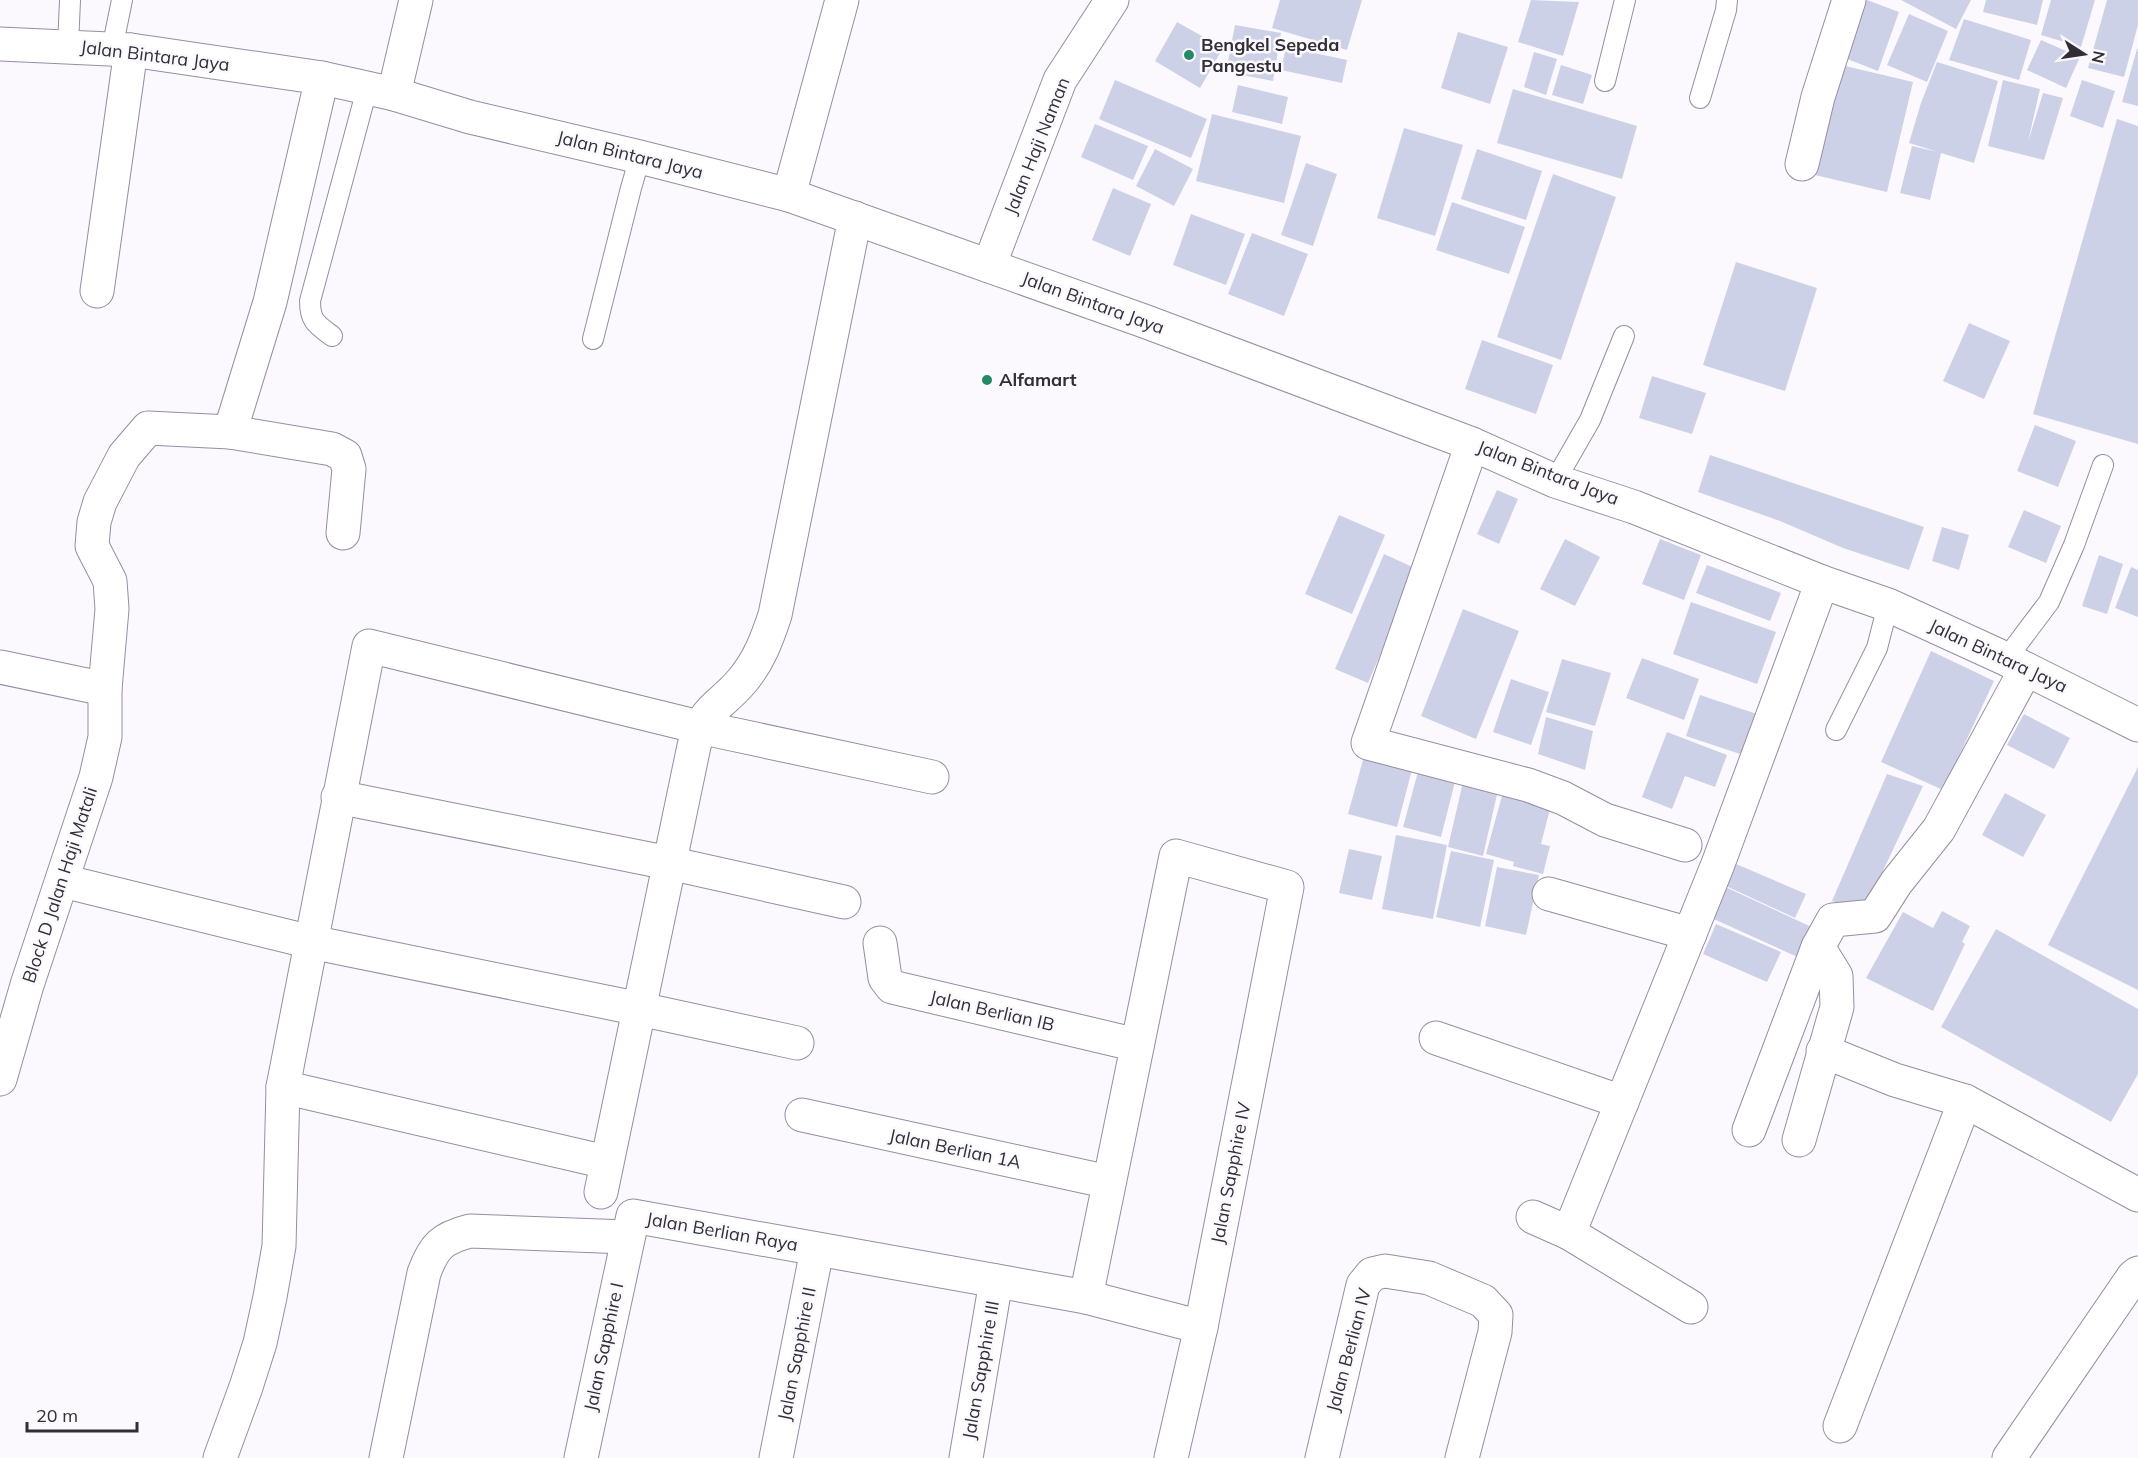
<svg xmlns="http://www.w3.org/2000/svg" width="2138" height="1458" font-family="Mulish,sans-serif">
  <rect width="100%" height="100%" fill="#fbf9fe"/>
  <!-- building -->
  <g fill="#cdd1e8">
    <polygon points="1280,0 1362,0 1347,50 1272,28"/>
    <polygon points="1531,0 1579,2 1563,56 1518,42"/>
    <polygon points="1857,0 1867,0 1899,12 1878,71 1837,55"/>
    <polygon points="1901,0 1971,0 1956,29"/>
    <polygon points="1986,0 2043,0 2037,25 1983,12"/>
    <polygon points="2051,0 2095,0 2081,47 2041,35"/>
    <polygon points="2107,0 2138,0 2138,25 2124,77 2088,68"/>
    <polygon points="1909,14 1948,31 1927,82 1887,65"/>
    <polygon points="1964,19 2031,40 2019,80 1949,60"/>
    <polygon points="1177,22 1223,48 1200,88 1155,61"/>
    <polygon points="1235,25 1281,33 1273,81 1226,72"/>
    <polygon points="1458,32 1508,47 1490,104 1441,88"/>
    <polygon points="2041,40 2080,57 2066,88 2027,70"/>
    <polygon points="1286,47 1347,60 1342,83 1281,70"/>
    <polygon points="2137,49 2138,49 2138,106 2122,102"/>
    <polygon points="1534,52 1557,59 1546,95 1524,87"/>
    <polygon points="1937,62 1998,81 1974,163 1941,153 1930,200 1900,193 1912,146 1938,152 1909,143 1921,103"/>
    <polygon points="1561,65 1592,75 1583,104 1552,95"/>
    <polygon points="1841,65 1913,82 1887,192 1815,175"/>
    <polygon points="1115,80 1207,119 1191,158 1099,119"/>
    <polygon points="2003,80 2040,89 2028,142 2043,93 2063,98 2044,160 1988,146"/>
    <polygon points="2082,80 2115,91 2103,128 2070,116"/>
    <polygon points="1238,85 1288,97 1282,124 1232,112"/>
    <polygon points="1513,89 1637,126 1622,179 1497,143"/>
    <polygon points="1212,114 1301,136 1284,203 1196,181"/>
    <polygon points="2117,119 2138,126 2138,444 2033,414"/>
    <polygon points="1095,124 1148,146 1133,180 1081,157"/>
    <polygon points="1404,128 1463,145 1435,236 1377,218"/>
    <polygon points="1155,149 1193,169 1174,206 1136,186"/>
    <polygon points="1477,149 1542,171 1526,220 1461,199"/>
    <polygon points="1306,163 1337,174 1313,246 1281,235"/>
    <polygon points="1553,174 1616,197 1561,360 1497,337"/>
    <polygon points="1113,188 1151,204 1130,256 1092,240"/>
    <polygon points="1452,202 1525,227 1509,274 1436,250"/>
    <polygon points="1191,214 1245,234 1226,285 1173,265"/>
    <polygon points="1252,233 1308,254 1284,316 1228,294"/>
    <polygon points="1736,262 1817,288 1785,391 1703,365"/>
    <polygon points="1969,323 2010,341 1984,399 1943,381"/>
    <polygon points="1482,340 1553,365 1536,414 1465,389"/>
    <polygon points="1652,376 1706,393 1692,434 1639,418"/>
    <polygon points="2035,425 2076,441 2058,487 2017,471"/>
    <polygon points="1710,455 1924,527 1909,570 1843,548 1780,521 1698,492"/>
    <polygon points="1497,490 1518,499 1499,544 1477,534"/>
    <polygon points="2024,510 2061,526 2046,563 2008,547"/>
    <polygon points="1339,515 1385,535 1352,614 1305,594"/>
    <polygon points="1942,527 1969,535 1959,570 1932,561"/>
    <polygon points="1565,539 1600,557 1575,606 1540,589"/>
    <polygon points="1660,539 1701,555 1684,600 1642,584"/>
    <polygon points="1384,554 1417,569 1368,683 1335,669"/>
    <polygon points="2099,555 2123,564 2107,614 2082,606"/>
    <polygon points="1707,565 1781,593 1770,621 1696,593"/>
    <polygon points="2131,567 2138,570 2138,617 2115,608"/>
    <polygon points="1691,602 1776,632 1757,684 1673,654"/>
    <polygon points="1463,609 1519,631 1476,739 1421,716"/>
    <polygon points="1931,651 1994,681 1943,790 1881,762"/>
    <polygon points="1642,658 1699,679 1684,720 1626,698"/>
    <polygon points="1562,659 1611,673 1595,726 1546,712"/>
    <polygon points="1511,679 1549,692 1531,745 1493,732"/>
    <polygon points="1700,695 1763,716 1749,757 1686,736"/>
    <polygon points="2024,714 2070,738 2054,769 2007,745"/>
    <polygon points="1546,717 1593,731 1585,770 1538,754"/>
    <polygon points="1667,732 1727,755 1715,787 1685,776 1672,809 1642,797"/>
    <polygon points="1366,749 1414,762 1397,827 1348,814"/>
    <polygon points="2138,767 2138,990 2048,945"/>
    <polygon points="1419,768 1456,778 1441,837 1403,827"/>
    <polygon points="1887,774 1923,786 1864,911 1832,901"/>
    <polygon points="1463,782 1498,790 1483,856 1448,847"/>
    <polygon points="1503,792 1551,805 1541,844 1550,846 1543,874 1513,866 1514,862 1486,854"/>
    <polygon points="2005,793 2046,815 2023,857 1982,835"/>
    <polygon points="1396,835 1447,845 1433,919 1382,909"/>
    <polygon points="1349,849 1382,856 1372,900 1339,893"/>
    <polygon points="1451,851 1494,860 1480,927 1436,917"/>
    <polygon points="1736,864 1806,894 1795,918 1726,886"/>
    <polygon points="1497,867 1539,875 1526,935 1485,926"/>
    <polygon points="1721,885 1816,929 1802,959 1707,916"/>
    <polygon points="1942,911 1970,926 1962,942 1965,944 1933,1011 1866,978 1903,912 1933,928"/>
    <polygon points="1716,924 1781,952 1767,982 1703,954"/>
    <polygon points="1996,929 2138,1009 2138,1074 2111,1122 1941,1027"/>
  </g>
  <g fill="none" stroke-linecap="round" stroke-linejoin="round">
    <defs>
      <g id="lane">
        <polyline points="68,46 70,0"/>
        <polyline points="112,49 122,0"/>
        <polyline points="1605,81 1625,0"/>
        <polyline points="1700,98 1726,10 1727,0"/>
        <path d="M 332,336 C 316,324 310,321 310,301 L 367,89"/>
        <polyline points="593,339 631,188 640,157"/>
        <polyline points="1555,481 1590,420 1624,336"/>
        <polyline points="2006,659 2049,602 2074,545 2103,465"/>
        <polyline points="1836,730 1877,648 1888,605"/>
      </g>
      <g id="street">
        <polyline points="394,94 416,0"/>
        <polyline points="1802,164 1818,97 1849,0"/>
        <polyline points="789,195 842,0"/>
        <polyline points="97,291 131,50"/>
        <polyline points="230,432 332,449 345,456 349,469 343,533"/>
        <polyline points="1472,444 1368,743 1528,785 1563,798 1605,820 1685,845"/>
        <polyline points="0,667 105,689"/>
        <polyline points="338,797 669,863 844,902"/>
        <polyline points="63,881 311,942 640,1009 797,1043"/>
        <polyline points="1549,894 1690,934"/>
        <polyline points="880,943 885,978 892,987 1137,1045"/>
        <polyline points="1436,1038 1622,1102"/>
        <polyline points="1823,1051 1895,1080 1965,1101 2138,1195"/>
        <polyline points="0,1079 27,985 96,777 105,737 105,689 112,609 110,581 92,546 94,522 100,502 124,456 148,428 230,432 270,302 322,78"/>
        <polyline points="283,1087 606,1162"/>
        <polyline points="802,1115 1109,1182"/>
        <polyline points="1749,1130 1818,947 1833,920 1875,916 1896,883 1939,829 2026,669"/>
        <polyline points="1799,1140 1837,1007 1836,976 1818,947"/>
        <path d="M 601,1192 L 694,746 C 704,707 719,708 742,681 C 759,661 767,639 775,615 L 855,218"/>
        <polyline points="1533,1217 1569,1233 1691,1307"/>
        <polyline points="1569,1233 1718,864 1822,582"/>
        <polyline points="1086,1297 1176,856 1287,887 1201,1327 1171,1458"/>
        <polyline points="1840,1426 1965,1101"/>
        <polyline points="220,1458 246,1387 260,1343 270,1297 279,1246 283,1087 369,646 699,727 932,777"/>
        <path d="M 386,1458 L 424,1273 C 434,1246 442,1238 470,1231 L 627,1237"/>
        <polyline points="581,1458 633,1216 1086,1297 1201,1327"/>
        <polyline points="776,1458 817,1250"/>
        <polyline points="966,1458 996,1281"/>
        <polyline points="1322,1458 1363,1285 1372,1274 1385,1271 1429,1278 1483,1301 1496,1315 1495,1332 1462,1458"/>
        <polyline points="2009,1458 2133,1277 2138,1273"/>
      </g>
      <g id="secondary">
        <polyline points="0,44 131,50 322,78 394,94 470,117 640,157 789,195 1144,321 1472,444 1555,481 1634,507 1822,582 1888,605 2006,659 2138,725"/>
        <polyline points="989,266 1060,80 1112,0"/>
      </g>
    </defs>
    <!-- lane casing -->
    <use href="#lane" stroke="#968da2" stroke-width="22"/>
    <!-- street casing -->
    <use href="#street" stroke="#968da2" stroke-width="35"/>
    <!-- secondary casing -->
    <use href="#secondary" stroke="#968da2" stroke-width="35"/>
    <!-- lane -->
    <use href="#lane" stroke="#fff" stroke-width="20"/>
    <!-- street -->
    <use href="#street" stroke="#fff" stroke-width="33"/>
    <!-- secondary -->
    <use href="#secondary" stroke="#fff" stroke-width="33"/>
  </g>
  <!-- markers -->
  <g fill="#248964" stroke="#fbf9fe" stroke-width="2">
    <circle cx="1189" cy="55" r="6"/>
    <circle cx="987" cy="380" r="6"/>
  </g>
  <g text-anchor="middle" stroke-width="5" stroke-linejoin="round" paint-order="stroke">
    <!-- poi labels -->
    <g font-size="18" font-weight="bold" fill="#322e36" stroke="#fbf9fe" text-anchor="start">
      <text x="1201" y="51">Bengkel Sepeda<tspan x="1201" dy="21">Pangestu</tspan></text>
      <text x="999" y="386">Alfamart</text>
    </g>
    <!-- street labels -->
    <g font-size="18" fill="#322e36" stroke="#fbf9fe">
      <text transform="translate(155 56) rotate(7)" y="6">Jalan Bintara Jaya</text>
      <text transform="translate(1037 146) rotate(-68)" y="6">Jalan Haji Naman</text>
      <text transform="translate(630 155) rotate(14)" y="6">Jalan Bintara Jaya</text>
      <text transform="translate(1093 303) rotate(20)" y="6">Jalan Bintara Jaya</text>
      <text transform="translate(1548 473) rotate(21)" y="6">Jalan Bintara Jaya</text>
      <text transform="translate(1998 656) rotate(25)" y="6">Jalan Bintara Jaya</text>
      <text transform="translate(60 885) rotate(-72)" y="6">Block D Jalan Haji Matali</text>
      <text transform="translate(992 1011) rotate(13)" y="6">Jalan Berlian IB</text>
      <text transform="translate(955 1149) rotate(12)" y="6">Jalan Berlian 1A</text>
      <text transform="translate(1231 1173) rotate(-79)" y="6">Jalan Sapphire IV</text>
      <text transform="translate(722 1232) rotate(10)" y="6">Jalan Berlian Raya</text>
      <text transform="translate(604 1347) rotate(-78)" y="6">Jalan Sapphire I</text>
      <text transform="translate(1349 1350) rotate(-75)" y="6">Jalan Berlian IV</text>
      <text transform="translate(797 1354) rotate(-79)" y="6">Jalan Sapphire II</text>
      <text transform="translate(981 1370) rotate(-80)" y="6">Jalan Sapphire III</text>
    </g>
  </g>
  <!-- north arrow -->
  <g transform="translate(2084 54) rotate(102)" stroke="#fbf9fe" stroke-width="4.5" paint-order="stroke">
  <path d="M0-4.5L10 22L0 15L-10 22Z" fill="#322e36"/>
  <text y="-9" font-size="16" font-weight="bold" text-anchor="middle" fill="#322e36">N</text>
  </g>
  <!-- scale -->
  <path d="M27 1422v9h110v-9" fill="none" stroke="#322e36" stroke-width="3"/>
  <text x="36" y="1422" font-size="18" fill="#322e36" stroke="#fbf9fe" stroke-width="4.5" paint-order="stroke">20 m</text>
</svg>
